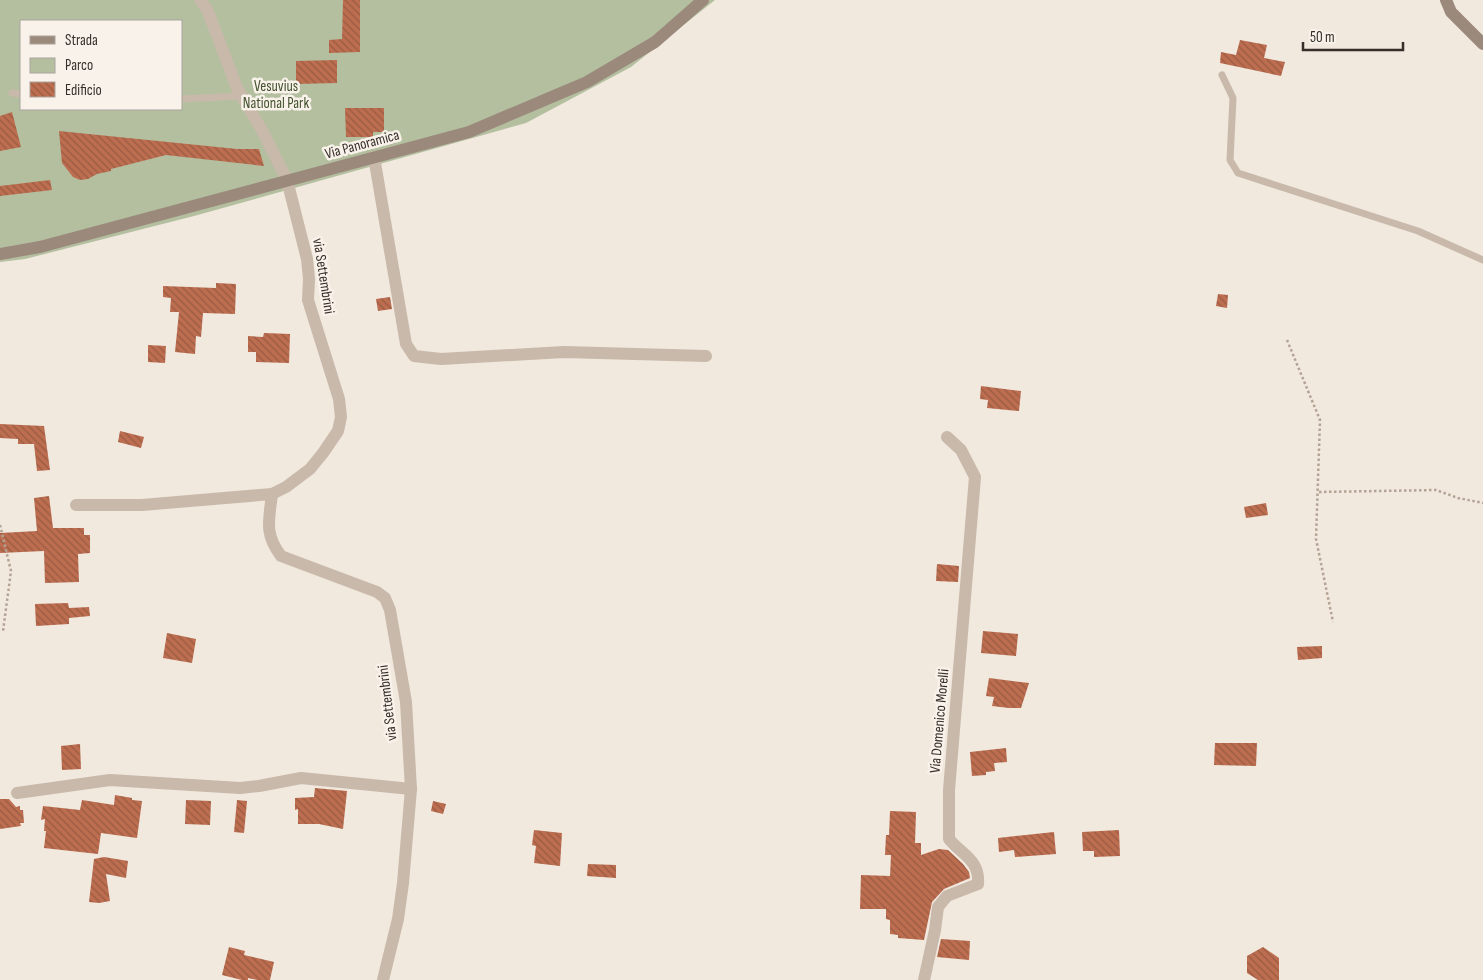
<svg xmlns="http://www.w3.org/2000/svg" width="1483" height="980" font-family="'Sofia Sans Condensed',sans-serif">
  <defs>
    <pattern id="building-back-hatch" width="6" height="6" patternUnits="userSpaceOnUse" patternTransform="scale(1.25)"><rect width="6" height="6" fill="#bd6e50"/><path d="M-1 5l2 2M0 0l6 6M5-1l2 2" fill="none" stroke="#9a5b42"/></pattern>
  </defs>
  <rect width="100%" height="100%" fill="#f1e8de"/>
  <!-- park -->
  <path fill="#b3bf9f" fill-rule="evenodd" d="M 0,0 L 715,0 L 631,67 L 526,123 L 194,216 L 25,259 L 0,262 ZM 21,21 L 181,21 L 181,109 L 21,109 Z"/>
  <!-- building -->
  <g fill="url(#building-back-hatch)">
    <polygon points="343,0 360,0 360,52 329,53 329,40 342,39"/>
    <polygon points="1240,40 1267,45 1264,58 1285,62 1281,76 1220,63 1221,52 1236,55"/>
    <polygon points="337,60 337,83 296,84 296,61"/>
    <polygon points="345,108 384,108 384,132 373,132 373,137 346,137"/>
    <polygon points="12,112 21,147 0,151 0,116"/>
    <polygon points="59,131 237,149 259,149 264,166 166,155 111,169 111,171 97,174 88,179 80,180 73,177 62,163"/>
    <polygon points="50,180 52,190 0,196 0,186"/>
    <polygon points="216,283 236,284 235,314 203,313 201,337 196,336 195,354 175,352 179,312 170,312 171,298 163,297 163,286 216,288"/>
    <polygon points="1218,294 1228,295 1227,308 1216,306"/>
    <polygon points="390,297 392,309 378,311 376,299"/>
    <polygon points="264,333 290,334 289,363 256,362 256,352 248,352 248,336 263,337"/>
    <polygon points="148,345 166,346 165,363 148,362"/>
    <polygon points="981,386 1021,391 1019,411 987,408 988,400 980,399"/>
    <polygon points="0,424 44,426 50,470 37,471 34,444 18,444 18,439 0,438"/>
    <polygon points="120,431 144,437 141,448 118,442"/>
    <polygon points="49,496 53,528 84,528 84,535 90,535 90,553 78,554 79,582 45,583 44,551 0,553 0,533 37,531 34,498"/>
    <polygon points="1266,503 1268,515 1246,518 1244,507"/>
    <polygon points="937,564 959,566 958,582 936,581"/>
    <polygon points="68,603 69,608 89,607 90,616 69,618 69,624 36,626 35,604"/>
    <polygon points="983,631 1018,634 1016,656 981,653"/>
    <polygon points="167,633 196,639 192,663 163,658"/>
    <polygon points="1322,646 1322,658 1298,660 1297,647"/>
    <polygon points="989,678 1029,683 1021,708 1009,708 992,706 994,697 986,696"/>
    <polygon points="1215,743 1257,743 1256,766 1214,765"/>
    <polygon points="80,744 81,769 62,770 61,746"/>
    <polygon points="1006,748 1007,762 994,763 995,771 986,772 986,775 972,776 970,752"/>
    <polygon points="315,788 347,791 343,829 319,824 298,824 298,809 295,810 295,798 314,797"/>
    <polygon points="115,795 132,798 132,800 142,801 137,838 101,833 98,854 44,848 46,831 44,831 45,819 41,820 43,806 80,810 82,800 114,805"/>
    <polygon points="0,799 9,799 16,807 20,806 20,810 23,810 24,823 20,823 21,826 0,829"/>
    <polygon points="186,800 211,801 210,825 185,824"/>
    <polygon points="237,800 247,801 244,833 234,832"/>
    <polygon points="433,801 446,804 443,814 431,811"/>
    <polygon points="890,811 916,812 915,843 921,843 921,855 939,849 948,850 963,864 969,872 970,878 944,889 932,902 924,940 898,938 898,935 890,934 890,920 886,919 886,909 860,909 861,875 890,876 891,855 885,855 886,835 889,835"/>
    <polygon points="534,830 562,833 560,866 534,863 536,846 532,845"/>
    <polygon points="1119,830 1120,856 1094,857 1094,851 1083,851 1082,832"/>
    <polygon points="1054,832 1056,854 1015,857 1014,850 999,852 998,838"/>
    <polygon points="104,857 128,861 126,878 106,874 110,901 99,903 89,902 94,859"/>
    <polygon points="588,864 616,865 616,878 587,876"/>
    <polygon points="941,939 970,941 969,960 937,957"/>
    <polygon points="229,947 245,951 244,955 274,962 270,980 257,980 248,978 248,980 242,980 222,975"/>
    <polygon points="1263,947 1279,958 1279,980 1258,980 1247,973 1247,956"/>
  </g>
  <g fill="none" stroke-linecap="round" stroke-linejoin="round">
    <!-- path -->
    <g stroke="#b4a395" stroke-width="2.5" stroke-dasharray="2.5 2.5" stroke-linecap="butt">
      <polyline points="1287,340 1320,420 1316,539 1333,622"/>
      <polyline points="1319,492 1436,490 1458,498 1483,503"/>
      <polyline points="0,525 11,571 3,631"/>
    </g>
    <!-- lane -->
    <g stroke="#c8b9aa" stroke-width="7">
      <polyline points="1222,75 1233,98 1230,160 1238,173 1418,231 1483,260"/>
      <polyline points="12,93 21,94"/>
      <polyline points="181,99 242,96"/>
    </g>
    <!-- street -->
    <g stroke="#c8b9aa" stroke-width="12">
      <polyline points="374,157 406,344 414,356 441,359 564,352 706,356"/>
      <path d="M 272,494 C 269,520 264,534 281,556 L 377,592 L 385,598 L 390,610 L 406,702 L 411,789 L 403,883 L 398,919 L 383,980"/>
      <polyline points="76,505 142,505 272,494 286,487 310,469 323,453 338,431 341,417 339,399 308,300 309,279 307,259 287,180 263,132 237,88 207,9 200,0"/>
      <polyline points="17,793 110,780 240,788 259,786 301,778 411,789"/>
      <path d="M 924,980 L 935,930 L 938,907 L 947,896 L 978,884 C 980,860 962,855 949,839 L 949,790 L 975,477 L 961,450 L 947,437"/>
    </g>
    <!-- secondary -->
    <g stroke="#9b897c" stroke-width="12">
      <polyline points="1446,0 1451,12 1483,44"/>
      <polyline points="0,254 40,247 469,132 587,82 655,42 703,0"/>
    </g>
  </g>
  <g text-anchor="middle" stroke-width="5" stroke-linejoin="round" paint-order="stroke">
    <!-- park labels -->
    <g font-size="15" fill="#44522f" stroke="#f8f2ea">
      <text x="276" y="91">Vesuvius<tspan x="276" dy="17">National Park</tspan></text>
    </g>
    <!-- street labels -->
    <g font-size="15" fill="#362e29" stroke="#f8f2ea">
      <text transform="translate(362 144) rotate(-15)" y="5">Via Panoramica</text>
      <text transform="translate(324 276) rotate(81)" y="5">via Settembrini</text>
      <text transform="translate(387 703) rotate(-97)" y="5">via Settembrini</text>
      <text transform="translate(939 721) rotate(-85)" y="5">Via Domenico Morelli</text>
    </g>
  </g>
  <!-- legend -->
  <rect x="20" y="20" width="162" height="90" fill="#f8f2ea" stroke="#aaa49d"/>
  <rect x="30" y="36" width="25" height="8" fill="#9b897c" stroke="#aaa49d"/>
  <text x="65" y="45" font-size="15" fill="#362e29">Strada</text>
  <rect x="30" y="58" width="25" height="15" fill="#b3bf9f" stroke="#aaa49d"/>
  <text x="65" y="70" font-size="15" fill="#362e29">Parco</text>
  <rect x="30" y="82" width="25" height="15" fill="url(#building-back-hatch)" stroke="#aaa49d"/>
  <text x="65" y="95" font-size="15" fill="#362e29">Edificio</text>
  <!-- scale -->
  <path d="M1303 42v8h100v-8" fill="none" stroke="#362e29" stroke-width="2.5"/>
  <text x="1310" y="42" font-size="15" fill="#362e29" stroke="#f8f2ea" stroke-width="4" paint-order="stroke">50 m</text>
</svg>
